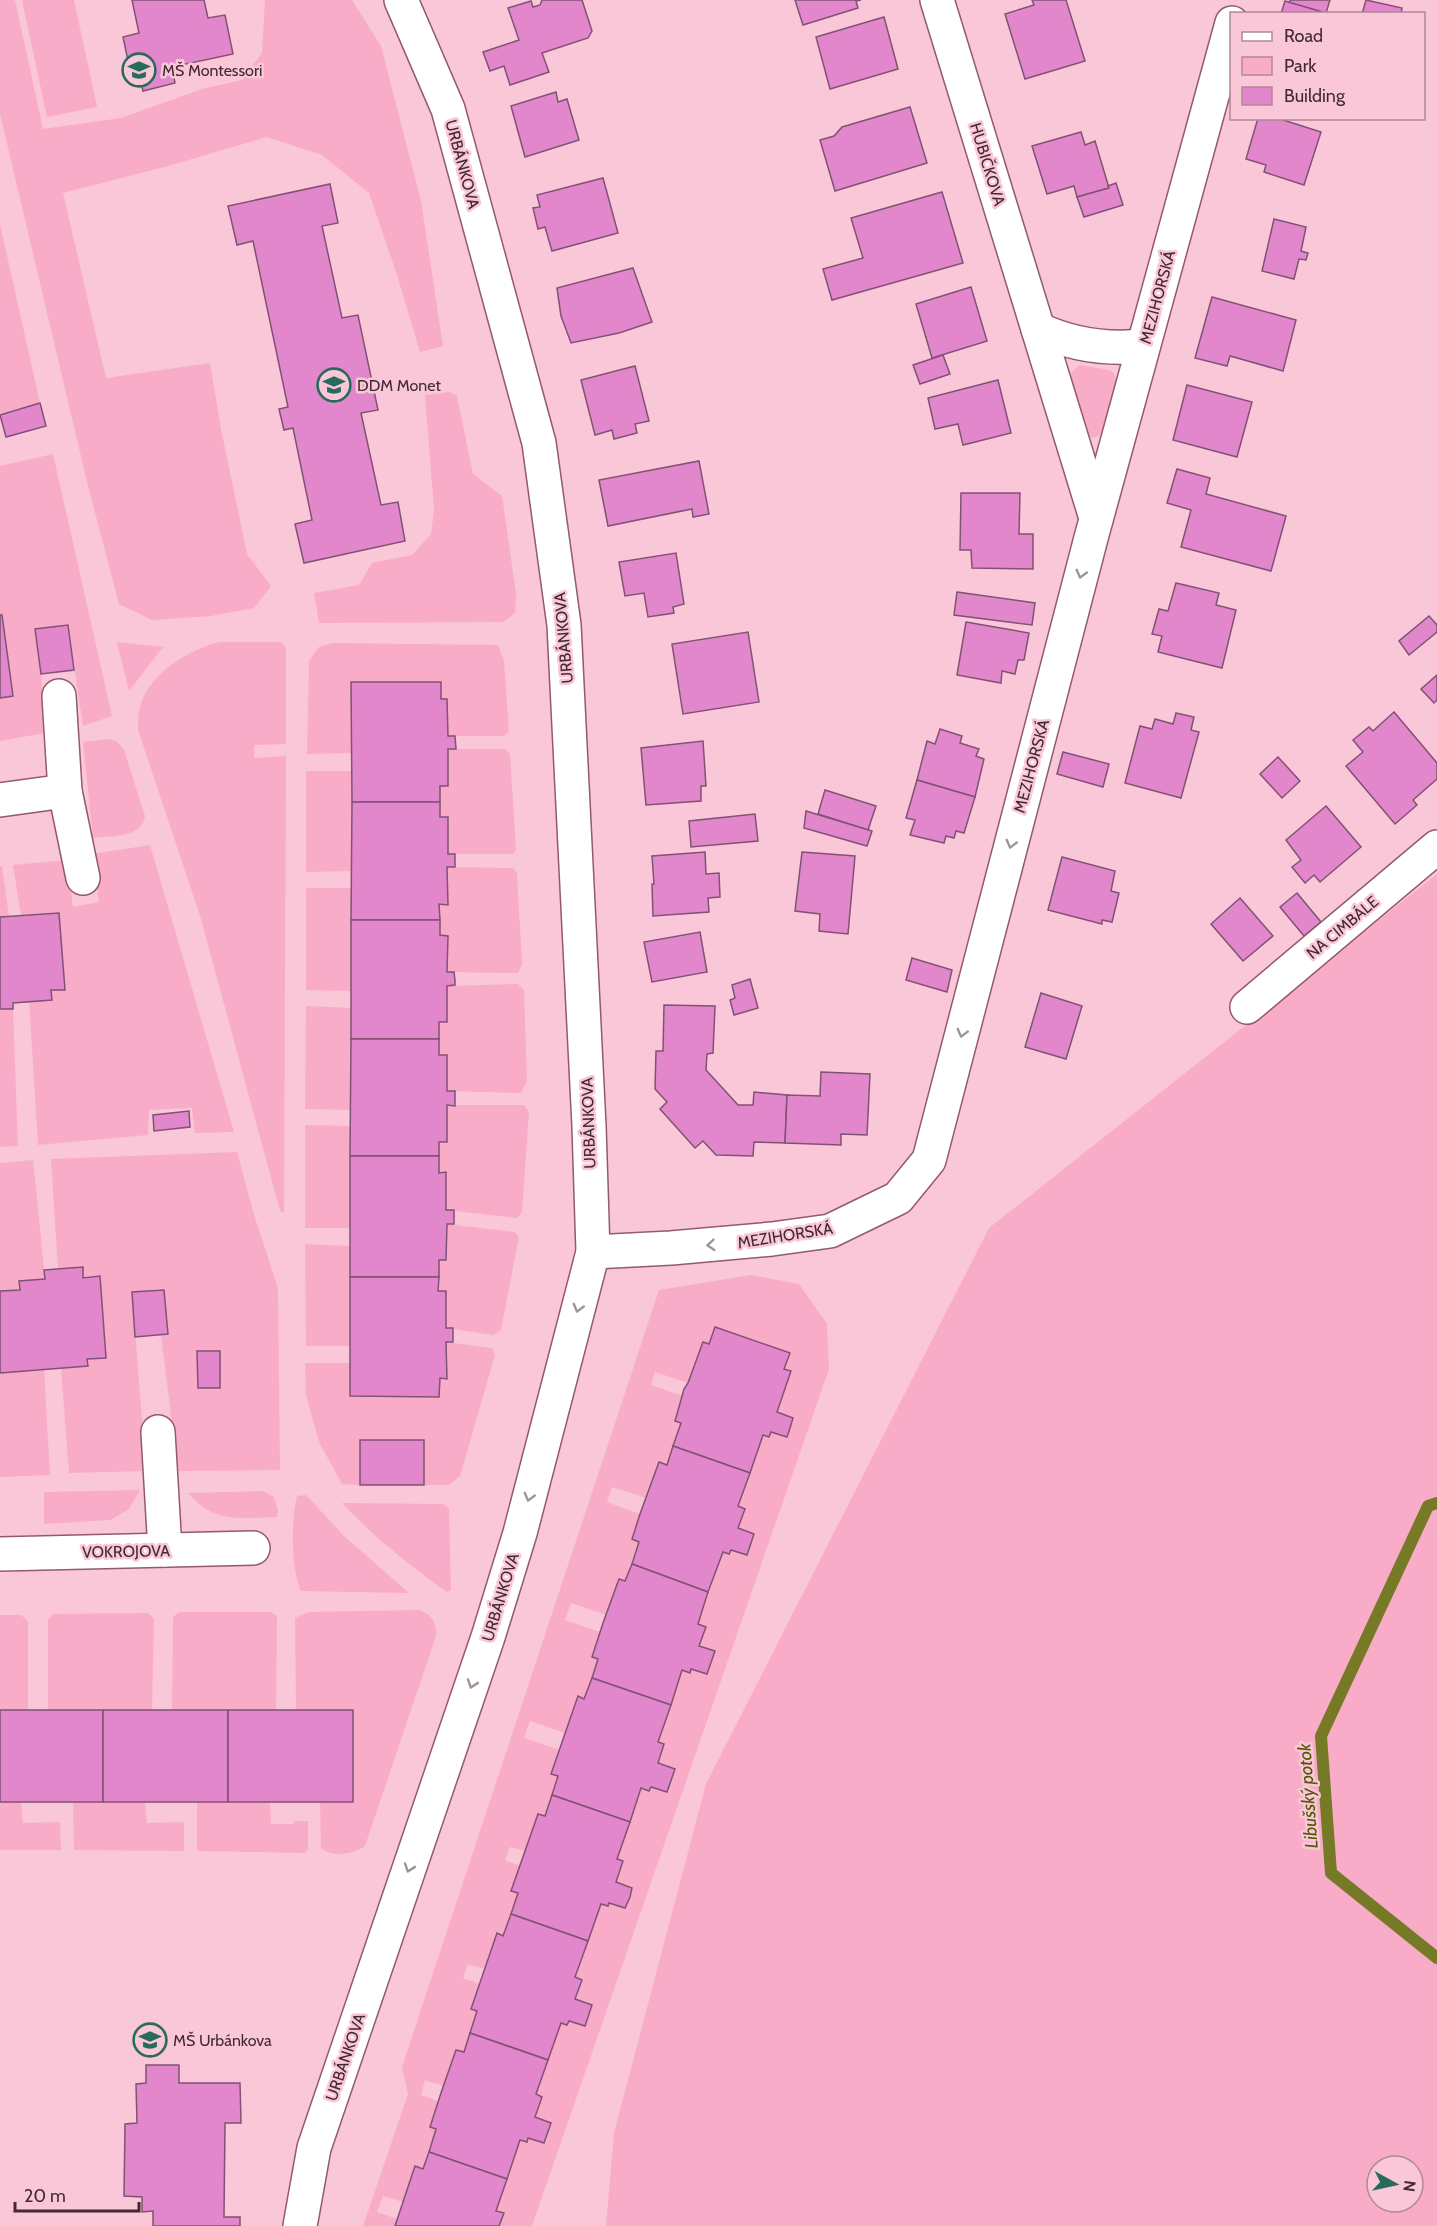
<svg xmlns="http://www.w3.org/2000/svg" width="1437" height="2226" font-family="Cabin,sans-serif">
  <rect width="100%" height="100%" fill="#fac7d8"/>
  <!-- green -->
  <g fill="#f9acc7" fill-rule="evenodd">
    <polygon points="0,0 15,0 43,129 121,118 202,89 242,80 262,53 265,0 352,0 381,46 421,201 443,346 420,352 397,275 369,193 322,155 267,137 168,166 63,193 106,378 210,363 221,429 247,554 271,586 254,608 211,616 152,620 119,604 88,486 0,114"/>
    <polygon points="22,0 74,0 97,107 47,117"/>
    <polygon points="0,224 40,403 0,415"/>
    <polygon points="1080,365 1109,370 1114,373 1117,384 1103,433 1094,438 1088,436 1071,379 1071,373"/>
    <polygon points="450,392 457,396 473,474 502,496 516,593 515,613 503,622 319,623 314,593 359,585 372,563 412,555 431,534 434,509 425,395"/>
    <polygon points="53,454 112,716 83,726 68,625 36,629 41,674 45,733 0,741 0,698 13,696 2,616 0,615 0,466"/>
    <polygon points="117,642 163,647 129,691"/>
    <path d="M 220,642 L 280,642 L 284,645 L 286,651 L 286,744 L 254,745 L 254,758 L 286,756 L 284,1213 L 280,1211 L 201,919 L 138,730 C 138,722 138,714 140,707 C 148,674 189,649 220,642 Z"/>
    <polygon points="333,643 498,645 504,661 509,731 504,736 448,736 447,699 441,699 441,682 352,682 352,753 307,754 309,661 319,647"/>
    <path d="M 110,739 L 118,742 L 124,750 L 145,816 C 141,839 111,835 93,838 L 83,742 Z"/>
    <polygon points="448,749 505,749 510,754 516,850 513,854 448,854 448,817 440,817 440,786"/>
    <polygon points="306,771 351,771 351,871 306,872"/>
    <polygon points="150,845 234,1132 195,1133 192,1108 149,1110 148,1135 38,1145 29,1001 52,1000 51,990 65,989 59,914 21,916 13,865 67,860 73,907 99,902 92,854"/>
    <polygon points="0,866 2,866 9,916 0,917"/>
    <polygon points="447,867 513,868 517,873 522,964 518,973 447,972 448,936 440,935 439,904 448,904"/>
    <path d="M 1437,874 L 1437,2226 L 606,2226 L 614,2133 L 706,1784 L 989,1228 ZM 1377,2166 L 1413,2166 L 1413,2202 L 1377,2202 Z"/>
    <polygon points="306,888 352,888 351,991 306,990"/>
    <polygon points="518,984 524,990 527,1081 521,1093 447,1091 447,1055 439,1055 439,1022 447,1022 447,986"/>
    <polygon points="306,1006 351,1008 351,1110 305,1109"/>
    <polygon points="0,1009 13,1009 18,1146 0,1147"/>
    <polygon points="447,1105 524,1105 529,1112 522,1212 517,1218 446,1210 446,1173 439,1173 439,1142"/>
    <polygon points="305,1125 351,1126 350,1228 305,1228"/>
    <path d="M 237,1152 L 255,1218 L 278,1288 L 280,1470 L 178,1471 L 161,1335 L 168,1334 L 164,1290 L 132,1292 L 146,1471 L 69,1473 L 61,1368 L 88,1366 L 87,1359 L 106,1357 L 100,1277 L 83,1278 L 83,1268 L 58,1269 L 51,1159 ZM 197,1351 L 220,1351 L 219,1388 L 198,1388 Z"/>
    <polygon points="33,1160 45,1279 19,1281 20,1290 0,1291 0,1163"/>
    <polygon points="447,1224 515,1232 519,1237 501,1330 493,1335 446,1328 446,1291 438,1291 439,1260 446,1260"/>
    <polygon points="305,1244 350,1246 350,1346 306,1346"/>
    <polygon points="751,1275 799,1284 827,1324 829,1369 532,2226 499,2226 503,2213 496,2211 520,2140 527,2142 528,2138 545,2143 551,2123 535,2117 536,2094 561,2023 567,2025 569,2021 582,1981 575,1977 601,1904 630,1897 632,1888 616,1882 623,1861 617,1859 641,1788 649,1791 651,1787 664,1744 658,1742 682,1670 690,1673 691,1669 707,1674 715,1652 699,1646 705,1627 698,1624 723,1552 729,1554 731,1550 747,1555 754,1534 738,1528 745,1509 738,1506 763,1435 769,1437 771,1432 787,1437 793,1419 777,1412 791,1372 784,1369 789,1353 716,1327 709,1344 703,1342 688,1383 655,1372 651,1385 683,1396 675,1421 681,1423 667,1465 659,1462 646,1498 612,1487 607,1502 640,1514 632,1539 639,1542 625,1581 619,1579 606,1615 571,1603 565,1620 600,1632 592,1656 598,1659 584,1699 577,1697 565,1733 530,1721 524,1738 560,1750 551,1773 558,1776 545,1816 538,1815 525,1851 510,1847 505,1860 520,1866 511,1891 518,1893 503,1936 498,1934 485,1969 468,1964 463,1978 480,1984 477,2011 464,2052 456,2050 444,2086 425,2080 421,2095 438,2101 430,2127 436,2129 423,2169 416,2166 403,2202 383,2196 377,2212 397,2219 395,2226 363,2226 408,2094 402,2067 659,1290"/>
    <polygon points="446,1342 492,1348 495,1355 460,1476 449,1485 424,1485 424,1440 360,1440 360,1485 342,1484 319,1442 306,1395 305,1363 350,1363 350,1396 439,1397 440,1378 447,1378"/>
    <polygon points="44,1369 50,1475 0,1477 0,1373"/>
    <polygon points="140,1490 129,1509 110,1520 44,1524 44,1492"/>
    <path d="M 263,1491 L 274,1497 L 278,1510 L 277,1517 C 241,1518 214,1524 188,1493 Z"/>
    <path d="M 306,1495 L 344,1536 L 409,1593 L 301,1591 C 291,1571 291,1518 297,1496 Z"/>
    <path d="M 342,1503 L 443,1504 L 449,1509 L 451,1590 L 447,1592 C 409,1565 374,1537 342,1503 Z"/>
    <path d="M 420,1610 C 432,1615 437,1623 436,1636 L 365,1846 C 354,1854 333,1858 321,1848 L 320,1802 L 353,1801 L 353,1710 L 296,1710 L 295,1618 L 308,1612 Z"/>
    <polygon points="179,1612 270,1612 277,1616 276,1710 172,1710 173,1617"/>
    <polygon points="148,1613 154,1619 152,1710 48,1710 48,1620 53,1614"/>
    <polygon points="0,1615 21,1615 28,1621 28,1710 0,1710"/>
    <polygon points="0,1802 21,1802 23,1823 60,1822 61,1850 0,1850"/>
    <polygon points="73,1802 145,1802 147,1823 184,1822 184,1851 74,1850"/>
    <polygon points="197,1802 270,1802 271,1824 294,1824 294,1821 308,1821 308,1849 305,1853 197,1851"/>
  </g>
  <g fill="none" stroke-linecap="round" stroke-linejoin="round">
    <!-- stream -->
    <polyline stroke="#767925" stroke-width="12" points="1437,1503 1428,1506 1321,1736 1331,1873 1437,1958"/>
  </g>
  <!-- building -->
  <g fill="#e387cc" stroke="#805274" stroke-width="1.5">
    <polygon points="132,0 204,0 208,18 225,15 233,54 172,67 175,83 143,91 139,73 131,75 123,37 139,33"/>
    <polygon points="542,0 582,0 592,31 588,38 542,53 549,72 510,85 504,66 490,71 483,52 519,40 508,8 531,1 533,7 540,5"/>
    <polygon points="795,0 861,0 856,1 858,8 803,25"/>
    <polygon points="1032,0 1066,0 1085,61 1025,79 1005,14 1034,5"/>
    <polygon points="1290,0 1330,0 1326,13 1289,3"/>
    <polygon points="1366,0 1402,8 1401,14 1362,14"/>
    <polygon points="1285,1 1326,13 1326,14 1281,14"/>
    <polygon points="884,17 898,69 830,89 816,37"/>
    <polygon points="556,92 558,102 567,99 579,140 525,157 511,106"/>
    <polygon points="910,107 927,163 835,191 820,140 834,136 842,127"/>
    <polygon points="1258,118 1277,118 1321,132 1304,185 1264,172 1266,165 1246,159"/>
    <polygon points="1081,132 1085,145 1095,141 1109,188 1077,197 1074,186 1047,194 1032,146"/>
    <polygon points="603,178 618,233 552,251 545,227 538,229 533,208 540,207 537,195"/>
    <polygon points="1116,183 1123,205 1084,217 1077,197 1109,188 1108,186"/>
    <polygon points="330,184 338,223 322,226 342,318 358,315 378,410 361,413 381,505 398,502 405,541 304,563 295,524 312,520 293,428 284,430 279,409 288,407 253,241 237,245 228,206"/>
    <polygon points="942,192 963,263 832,300 823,269 863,258 851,218"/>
    <polygon points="1274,219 1306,227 1301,251 1308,253 1306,260 1299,259 1294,279 1262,271"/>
    <polygon points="633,268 652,322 619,333 571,343 561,316 557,288"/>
    <polygon points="971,287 987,341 932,358 916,304"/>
    <polygon points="1212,297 1296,320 1283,371 1230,356 1227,366 1195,358"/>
    <polygon points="943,355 950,374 920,384 913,365"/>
    <polygon points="635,366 649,421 635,424 637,433 614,439 612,430 595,435 581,380"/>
    <polygon points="998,380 1011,433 963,445 958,424 935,429 928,398"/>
    <polygon points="1187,385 1252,402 1237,457 1173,440"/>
    <polygon points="40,403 46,426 6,437 0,415"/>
    <polygon points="699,461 709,514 693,517 692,509 608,526 599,480"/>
    <polygon points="1177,469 1210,478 1206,494 1286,516 1271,571 1181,547 1191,510 1167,503"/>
    <polygon points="961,493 1020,493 1019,534 1033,534 1033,569 972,568 971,550 960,550"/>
    <polygon points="676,553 684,604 673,607 674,613 648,617 644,593 625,596 619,562"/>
    <polygon points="1176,583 1219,593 1216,605 1236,610 1222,668 1158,652 1162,636 1152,634 1159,609 1168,611"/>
    <polygon points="957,592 1035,603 1032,625 954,615"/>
    <polygon points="0,615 2,615 13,696 0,698"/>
    <polygon points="1429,616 1437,625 1437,632 1409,655 1399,641"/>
    <polygon points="966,622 1029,633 1024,660 1018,660 1015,674 1002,671 1001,683 957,675"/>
    <polygon points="68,625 74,670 41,674 35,629"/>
    <polygon points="748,632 759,702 683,714 672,644"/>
    <polygon points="1437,675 1437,700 1434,703 1421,689"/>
    <polygon points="351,682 441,682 441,699 447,699 448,736 455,736 456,749 448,749 448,786 440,786 440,802 352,802"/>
    <polygon points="1394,712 1437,763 1437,779 1413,800 1417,805 1395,824 1346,766 1363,752 1353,740 1369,727 1373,731"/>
    <polygon points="1176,713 1194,717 1191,730 1199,732 1181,798 1125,783 1140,726 1152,729 1155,719 1173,724"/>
    <polygon points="940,729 962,736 960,743 979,749 976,756 984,759 975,797 917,780 927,741 935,744"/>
    <polygon points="703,741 706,786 701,786 701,801 646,805 641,748"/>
    <polygon points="1063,752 1109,764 1103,787 1057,774"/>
    <polygon points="1278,757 1300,781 1282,798 1260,774"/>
    <polygon points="917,780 975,797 964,833 956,831 954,838 946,836 944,843 910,835 915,820 906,818"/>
    <polygon points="825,790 876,806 868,830 818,814"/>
    <polygon points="352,802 440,802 440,817 448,817 448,854 455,854 455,867 447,867 448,905 439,904 440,920 351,920"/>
    <polygon points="1326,806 1361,847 1320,882 1314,875 1305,883 1292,867 1301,860 1286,840"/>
    <polygon points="806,811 872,831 867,846 804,828"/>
    <polygon points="755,814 758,841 691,847 689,821"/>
    <polygon points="705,852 706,874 719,873 720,897 708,898 709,912 653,916 652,884 654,884 652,856"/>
    <polygon points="802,852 855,856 848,934 819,931 820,914 795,911"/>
    <polygon points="1062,857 1115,871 1111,891 1119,893 1112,922 1102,920 1102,924 1048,910"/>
    <polygon points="1297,893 1321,922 1304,936 1280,907"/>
    <polygon points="1240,898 1273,936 1243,961 1211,924"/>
    <polygon points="59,913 65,990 51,990 52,1000 13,1003 13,1009 0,1009 0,917"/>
    <polygon points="351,920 440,920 440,935 448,936 447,972 454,972 455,980 455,985 447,986 447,1022 439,1022 439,1039 351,1039"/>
    <polygon points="700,932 707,972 652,982 644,942"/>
    <polygon points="912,958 952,970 947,992 906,980"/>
    <polygon points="750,979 758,1008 734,1015 730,1000 735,998 732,985"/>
    <polygon points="1041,993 1082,1006 1066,1059 1025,1047"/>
    <polygon points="664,1005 715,1006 713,1053 707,1054 706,1070 738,1105 753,1105 754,1092 787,1095 785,1143 754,1142 753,1156 716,1155 703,1141 695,1148 660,1109 667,1102 655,1089 656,1051 663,1051"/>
    <polygon points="351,1039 439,1039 439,1055 447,1055 447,1091 455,1091 455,1106 447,1105 447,1142 439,1142 439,1156 350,1156"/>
    <polygon points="821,1072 870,1074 867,1135 841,1134 841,1145 785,1143 787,1095 820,1096"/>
    <polygon points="189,1111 190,1127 154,1131 153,1115"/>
    <polygon points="350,1156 439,1156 439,1173 446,1172 446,1210 454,1210 454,1224 447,1224 446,1260 439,1260 439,1277 350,1277"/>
    <polygon points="83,1267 83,1278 100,1276 106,1358 87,1359 88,1366 0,1373 0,1291 20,1290 19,1281 45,1279 44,1270"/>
    <polygon points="350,1277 439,1277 438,1291 446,1291 446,1328 453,1328 453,1342 446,1342 447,1379 440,1378 439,1397 350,1396"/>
    <polygon points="164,1290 168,1334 135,1337 132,1292"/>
    <polygon points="715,1327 790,1353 784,1369 791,1371 777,1412 793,1418 790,1428 787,1437 771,1432 769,1437 763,1435 750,1473 673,1446 681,1423 675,1421 684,1389 688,1383 703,1342 709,1344"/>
    <polygon points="197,1351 220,1351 220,1388 198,1388"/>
    <rect x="360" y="1440" width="64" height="45"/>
    <polygon points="673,1446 750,1473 738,1506 745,1509 738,1528 754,1534 747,1555 731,1550 729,1554 723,1552 708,1592 632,1564 639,1542 632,1539 640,1514 659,1462 667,1465"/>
    <polygon points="632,1564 708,1592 698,1624 706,1627 699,1646 715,1651 707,1674 691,1669 690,1673 682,1670 671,1705 592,1678 598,1659 592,1657 603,1623 619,1579 625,1581"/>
    <polygon points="592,1678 671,1705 658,1742 664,1744 658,1763 675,1769 667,1792 651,1787 649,1791 641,1788 630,1822 552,1795 558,1776 551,1774 578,1696 584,1699"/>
    <rect x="0" y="1710" width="103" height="92"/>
    <rect x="103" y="1710" width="125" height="92"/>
    <rect x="228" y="1710" width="125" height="92"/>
    <polygon points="552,1795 630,1822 617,1859 623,1861 616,1882 632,1888 630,1897 625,1908 609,1903 608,1906 601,1904 588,1941 511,1914 518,1893 511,1891 538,1814 545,1816"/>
    <polygon points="511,1914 588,1941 575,1977 582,1980 575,1999 592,2005 585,2026 569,2021 567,2025 561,2023 548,2060 470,2033 477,2011 471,2009 497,1933 503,1936"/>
    <polygon points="470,2033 548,2060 536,2094 542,2097 535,2117 551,2123 544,2143 528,2138 527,2142 520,2140 507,2179 429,2152 436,2129 430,2127 441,2093 456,2050 464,2052"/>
    <polygon points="146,2065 179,2065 179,2083 240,2083 241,2123 225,2123 224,2217 240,2217 240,2226 153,2226 153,2211 142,2212 142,2197 124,2196 125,2124 137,2123 136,2084 146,2083"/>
    <polygon points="429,2152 507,2179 496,2211 504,2213 499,2226 395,2226 415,2166 423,2169"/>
  </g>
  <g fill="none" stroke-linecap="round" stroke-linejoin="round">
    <defs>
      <g id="minor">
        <polyline points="937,0 1096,518"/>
        <path d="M 1038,329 C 1072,345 1105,350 1143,346"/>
        <polyline points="59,696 65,791 83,878"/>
        <polyline points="0,800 65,791"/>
        <polyline points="1247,1007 1437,847"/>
        <polyline points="593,1252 671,1248 772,1239 830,1231 898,1198 929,1160 1091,538 1232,23"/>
        <polyline points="158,1432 165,1550"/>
        <polyline points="0,1554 253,1548"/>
        <polyline points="300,2226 314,2148 488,1637 520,1533 593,1252 589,1126 564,625 539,443 448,109 401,0"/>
      </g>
    </defs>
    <!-- minor casing -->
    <use href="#minor" stroke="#925a6e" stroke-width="36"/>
    <!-- minor -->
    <use href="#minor" stroke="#fff" stroke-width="33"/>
  </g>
  <!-- one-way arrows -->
  <defs><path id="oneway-chevron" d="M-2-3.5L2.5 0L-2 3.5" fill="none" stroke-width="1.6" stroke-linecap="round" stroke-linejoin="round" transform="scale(1.5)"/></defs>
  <g stroke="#a09498">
    <use href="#oneway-chevron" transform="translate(1081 574) rotate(105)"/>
    <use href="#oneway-chevron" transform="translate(1011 844) rotate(105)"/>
    <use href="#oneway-chevron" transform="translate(962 1033) rotate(105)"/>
    <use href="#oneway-chevron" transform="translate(711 1245) rotate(175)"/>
    <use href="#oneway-chevron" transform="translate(578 1308) rotate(105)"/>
    <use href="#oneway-chevron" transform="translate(529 1497) rotate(105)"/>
    <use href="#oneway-chevron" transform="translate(472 1684) rotate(109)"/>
    <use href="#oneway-chevron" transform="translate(409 1868) rotate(109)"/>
  </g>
  <!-- icons -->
  <defs>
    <symbol id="school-ring" viewBox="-11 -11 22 22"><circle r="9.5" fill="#fac7d8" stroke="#286b5d" stroke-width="1.5"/><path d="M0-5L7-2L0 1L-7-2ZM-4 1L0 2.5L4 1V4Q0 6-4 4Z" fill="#286b5d"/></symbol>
  </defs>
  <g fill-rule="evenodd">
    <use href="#school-ring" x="120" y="51" width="38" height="38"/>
    <use href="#school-ring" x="315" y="366" width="38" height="38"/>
    <use href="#school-ring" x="131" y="2021" width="38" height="38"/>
  </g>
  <g text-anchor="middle" stroke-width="5" stroke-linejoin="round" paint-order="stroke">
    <!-- poi labels -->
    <g font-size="16" fill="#422932" stroke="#fac7d8" text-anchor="start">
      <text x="162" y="76">MŠ Montessori</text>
      <text x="357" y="391">DDM Monet</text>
      <text x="173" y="2046">MŠ Urbánkova</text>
    </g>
    <!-- street labels -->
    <g font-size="16" fill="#422932" stroke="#fac7d8">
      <text transform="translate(463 164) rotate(75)" y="6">URBÁNKOVA</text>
      <text transform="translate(988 164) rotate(73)" y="6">HUBIČKOVA</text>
      <text transform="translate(1157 297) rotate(-75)" y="6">MEZIHORSKÁ</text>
      <text transform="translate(563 638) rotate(-95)" y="6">URBÁNKOVA</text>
      <text transform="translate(1031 766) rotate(-75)" y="6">MEZIHORSKÁ</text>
      <text transform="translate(1342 927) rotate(-40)" y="6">NA CIMBÁLE</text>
      <text transform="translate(588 1123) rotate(-92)" y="6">URBÁNKOVA</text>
      <text transform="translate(785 1235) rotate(-9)" y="6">MEZIHORSKÁ</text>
      <text transform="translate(126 1551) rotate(-1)" y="6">VOKROJOVA</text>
      <text transform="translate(500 1597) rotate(-73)" y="6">URBÁNKOVA</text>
      <text transform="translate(345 2057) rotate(-71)" y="6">URBÁNKOVA</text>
    </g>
    <!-- water labels -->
    <g font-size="18" font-style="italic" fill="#4f5800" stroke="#fac7d8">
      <text transform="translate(1308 1796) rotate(-94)" y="6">Libušský potok</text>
    </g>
  </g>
  <!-- legend -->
  <rect x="1230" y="12" width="195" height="108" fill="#fac7d8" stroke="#b08896" stroke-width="1.5"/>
  <rect x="1242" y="32" width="30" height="9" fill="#ffffff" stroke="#b08896" stroke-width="1.5"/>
  <text x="1284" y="42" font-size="18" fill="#422932">Road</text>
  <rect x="1242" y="57" width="30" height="18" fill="#f9acc7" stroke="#b08896" stroke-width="1.5"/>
  <text x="1284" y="72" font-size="18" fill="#422932">Park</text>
  <rect x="1242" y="87" width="30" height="18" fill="#e387cc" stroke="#b08896" stroke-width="1.5"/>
  <text x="1284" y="102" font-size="18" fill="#422932">Building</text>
  <!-- north arrow -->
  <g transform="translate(1395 2184) rotate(98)"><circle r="28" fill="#fac7d8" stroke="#b08896" stroke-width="1.5"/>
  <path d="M0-4.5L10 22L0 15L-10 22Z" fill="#286b5d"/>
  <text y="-9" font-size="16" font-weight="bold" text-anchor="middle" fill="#422932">N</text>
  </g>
  <!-- scale -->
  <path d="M15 2202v9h124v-9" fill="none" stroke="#422932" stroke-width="3"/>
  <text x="24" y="2202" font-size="18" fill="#422932" stroke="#fac7d8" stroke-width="4.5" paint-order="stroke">20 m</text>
</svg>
